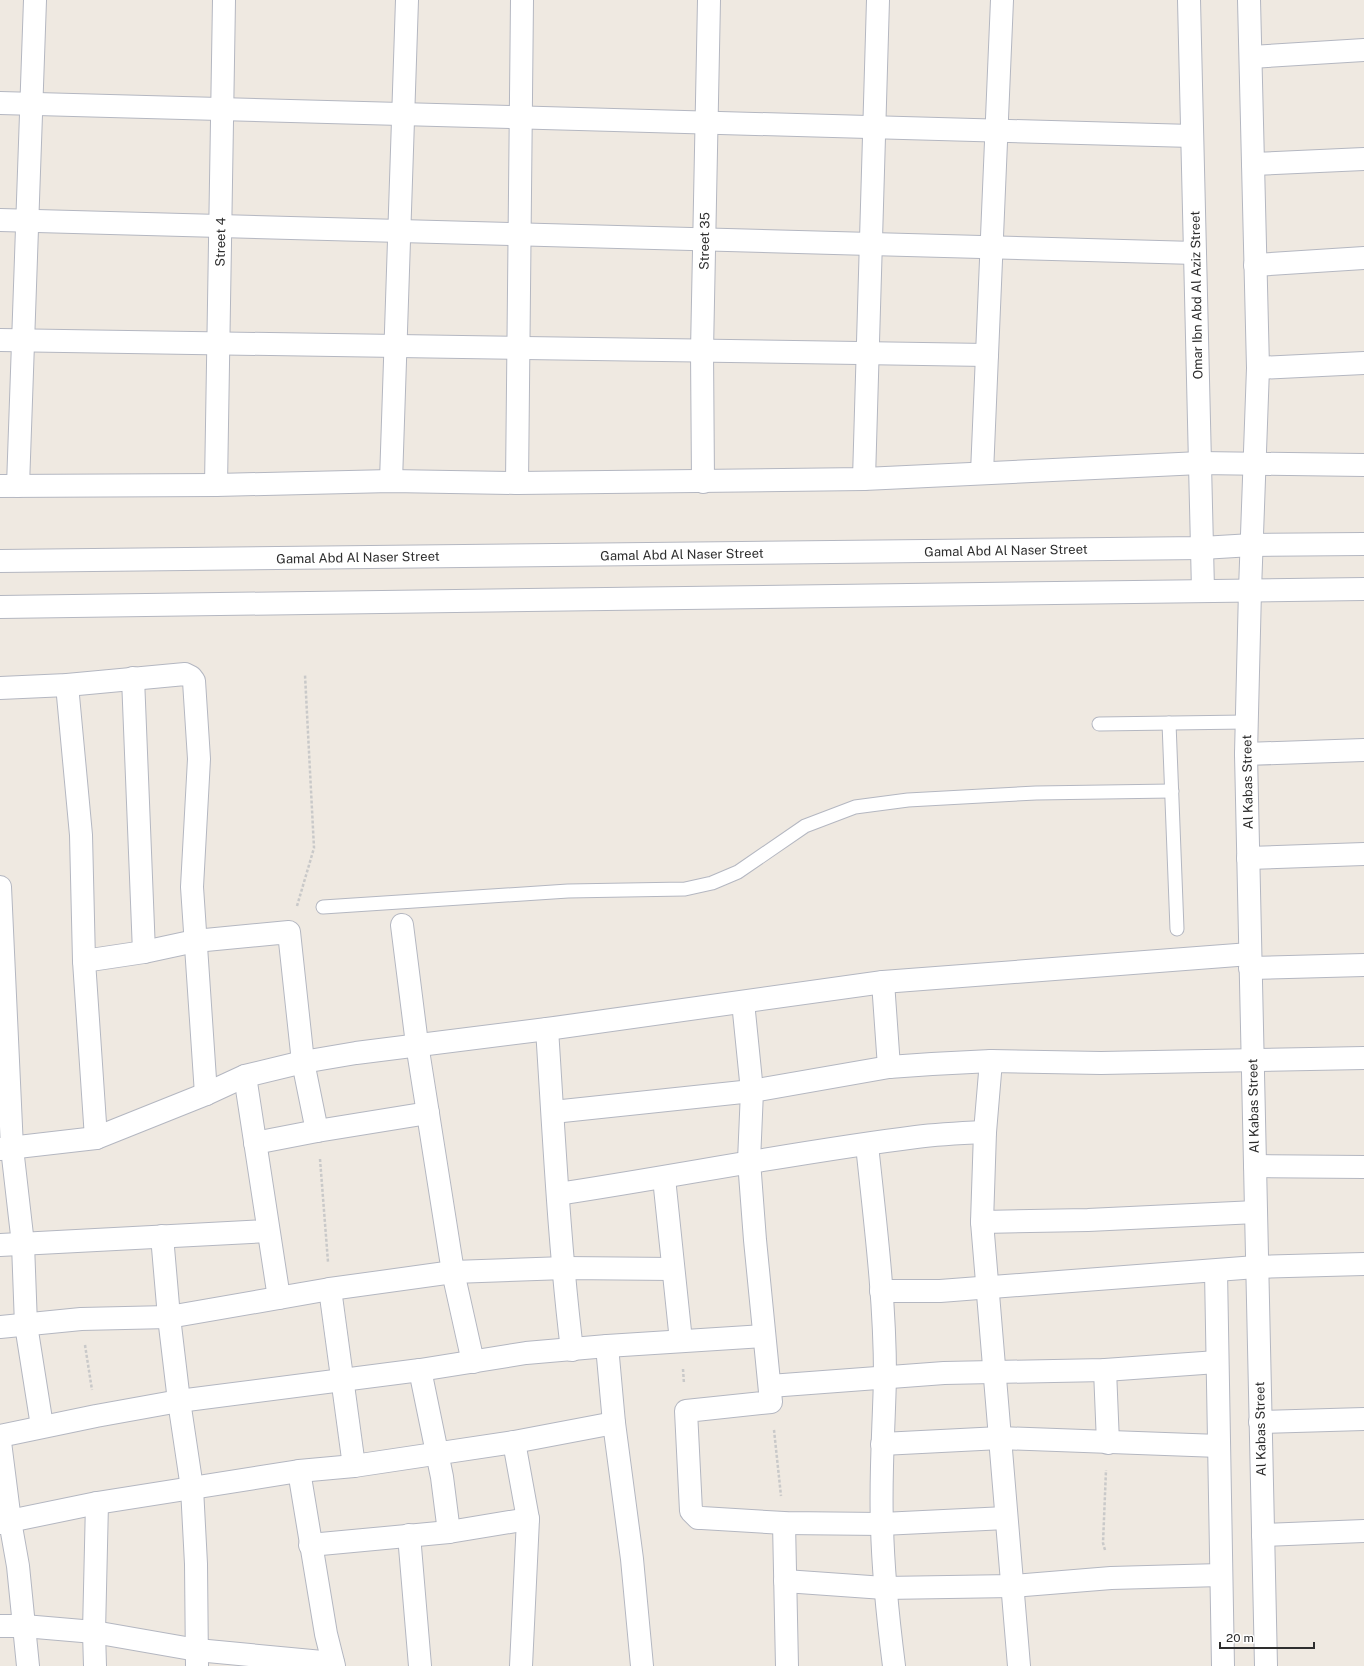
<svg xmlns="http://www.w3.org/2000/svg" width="1364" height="1666" font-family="'Public Sans',sans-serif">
  <rect width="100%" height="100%" fill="#efe9e1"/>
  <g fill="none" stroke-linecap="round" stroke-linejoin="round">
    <defs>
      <g id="service">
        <polyline points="1169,723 1177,929"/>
        <polyline points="1099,724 1246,722"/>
        <polyline points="323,907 568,891 685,889 712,883 738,872 805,826 855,807 908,800 1036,793 1172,791"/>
      </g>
      <g id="minor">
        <polyline points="1189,0 1203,590"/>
        <polyline points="1249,0 1258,368 1250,590 1246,754 1266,1666"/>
        <polyline points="1251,57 1364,50"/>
        <polyline points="0,103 1192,136"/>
        <polyline points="1253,164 1364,159"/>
        <polyline points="0,220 1195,253"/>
        <polyline points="1255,265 1364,258"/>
        <polyline points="0,340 987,355"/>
        <polyline points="1258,368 1364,363"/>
        <polyline points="982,473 1002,0"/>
        <polyline points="864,479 878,0"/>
        <polyline points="391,481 407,0"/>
        <polyline points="703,482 702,351 709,0"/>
        <polyline points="517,483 522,0"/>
        <polyline points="216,485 224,0"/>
        <polyline points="0,486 216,485 391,481 517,483 864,479 1200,463 1364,465"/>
        <polyline points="18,486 35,0"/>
        <polyline points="133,678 144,952"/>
        <polyline points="67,685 81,835 84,961 96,1138"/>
        <polyline points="0,688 67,685 185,674 191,677 194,681 199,759 192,887 206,1094"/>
        <polyline points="1246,754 1364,750"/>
        <polyline points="1248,858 1364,854"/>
        <polyline points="0,887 12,1148 23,1244 26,1325 42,1426"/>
        <polyline points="402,925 417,1044 453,1272 473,1362"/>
        <polyline points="84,961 144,952 195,941 289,932 303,1062 317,1131"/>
        <polyline points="1250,968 1364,965"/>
        <polyline points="883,982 889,1067"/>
        <polyline points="743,1002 752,1091 749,1161 755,1240 771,1402 686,1411 691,1511 698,1518 702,1518 784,1523 882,1524 1006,1518"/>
        <path d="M 547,1029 C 554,1136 559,1243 572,1350"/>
        <polyline points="991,1061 985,1132 982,1222 1019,1666"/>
        <polyline points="245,1076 279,1298"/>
        <polyline points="553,1112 752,1091 889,1067 932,1064 991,1061 1101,1063 1364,1058"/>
        <polyline points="255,1143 317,1131 428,1113"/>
        <path d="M 867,1145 C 875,1221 885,1299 885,1376 C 884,1426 880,1475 882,1525 C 883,1572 888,1619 894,1666"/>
        <polyline points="0,1149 96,1138 206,1094 245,1076 303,1062 356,1053 547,1029 883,982 1250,954"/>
        <polyline points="1255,1166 1364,1167"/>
        <polyline points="664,1178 681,1341"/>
        <path d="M 558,1194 C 677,1176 796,1152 916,1137 C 939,1134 962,1133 985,1132"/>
        <polyline points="982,1222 1088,1220 1256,1212"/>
        <polyline points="162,1236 169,1317 179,1401 192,1488 196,1564 197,1666"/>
        <polyline points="0,1245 268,1231"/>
        <polyline points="1216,1271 1223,1666"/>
        <polyline points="330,1289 354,1466"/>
        <polyline points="881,1291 940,1291 1256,1267 1364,1264"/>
        <polyline points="0,1327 81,1319 169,1317 330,1289 453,1272 565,1268 673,1269"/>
        <polyline points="607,1346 614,1423 632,1559 642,1666"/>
        <polyline points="420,1370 442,1477 449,1532"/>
        <polyline points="1105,1370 1108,1443"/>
        <polyline points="770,1386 944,1373 1105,1370 1217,1362"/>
        <polyline points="1260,1422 1364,1419"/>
        <polyline points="0,1436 96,1416 179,1401 420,1370 526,1353 607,1346 764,1336"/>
        <polyline points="0,1442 10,1521 18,1566 28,1666"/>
        <polyline points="514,1442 528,1519 521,1666"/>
        <polyline points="882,1444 1000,1438 1219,1446"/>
        <polyline points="299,1471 326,1634 334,1666"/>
        <polyline points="0,1523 97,1503 299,1471 354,1466 514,1442 614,1423"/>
        <polyline points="784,1523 787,1666"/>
        <polyline points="409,1535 420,1666"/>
        <polyline points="1263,1535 1364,1531"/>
        <polyline points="310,1545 449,1532 528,1519"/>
        <polyline points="785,1581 884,1588 1013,1586 1111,1578 1221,1575"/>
        <polyline points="0,1626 24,1626 94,1632 197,1650 333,1663"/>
        <polyline points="95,1666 94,1632 97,1503"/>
      </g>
      <g id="secondary">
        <polyline points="0,561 1202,548 1252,545 1364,544"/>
        <polyline points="0,607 1364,589"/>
      </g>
    </defs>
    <!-- service casing -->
    <use href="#service" stroke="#b4b7c1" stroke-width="15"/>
    <!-- minor casing -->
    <use href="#minor" stroke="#b4b7c1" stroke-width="24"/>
    <!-- secondary casing -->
    <use href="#secondary" stroke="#b4b7c1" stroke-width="24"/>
    <!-- path -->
    <g stroke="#c9c9c9" stroke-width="2.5" stroke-dasharray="3 2" stroke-linecap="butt">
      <polyline points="297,906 314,848 305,675"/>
      <polyline points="320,1159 328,1262"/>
      <polyline points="85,1345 92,1390"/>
      <polyline points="683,1369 684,1384"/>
      <polyline points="774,1430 781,1496"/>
      <polyline points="1105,1550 1103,1543 1106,1470"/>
    </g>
    <!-- service -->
    <use href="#service" stroke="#fff" stroke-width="13"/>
    <!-- minor -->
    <use href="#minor" stroke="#fff" stroke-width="22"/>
    <!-- secondary -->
    <use href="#secondary" stroke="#fff" stroke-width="22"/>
  </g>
  <g text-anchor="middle" stroke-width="4" stroke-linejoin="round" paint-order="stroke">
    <!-- street labels -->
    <g font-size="13" fill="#2e2e2e" stroke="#fff">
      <text transform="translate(704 241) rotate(-89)" y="5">Street 35</text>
      <text transform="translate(220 242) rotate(-89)" y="5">Street 4</text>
      <text transform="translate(1196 295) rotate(-91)" y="5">Omar Ibn Abd Al Aziz Street</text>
      <text transform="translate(1006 550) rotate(-1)" y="5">Gamal Abd Al Naser Street</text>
      <text transform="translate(682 554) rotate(-1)" y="5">Gamal Abd Al Naser Street</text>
      <text transform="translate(358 557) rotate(-1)" y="5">Gamal Abd Al Naser Street</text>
      <text transform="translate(1247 782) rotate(-91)" y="5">Al Kabas Street</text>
      <text transform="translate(1253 1106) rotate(-91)" y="5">Al Kabas Street</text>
      <text transform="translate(1260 1429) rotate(-91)" y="5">Al Kabas Street</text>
    </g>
  </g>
  <!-- scale -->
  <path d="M1220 1642v6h94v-6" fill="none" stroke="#2e2e2e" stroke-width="2"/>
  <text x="1226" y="1642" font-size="12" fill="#2e2e2e" stroke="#ffffff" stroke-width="3" paint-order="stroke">20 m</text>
</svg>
